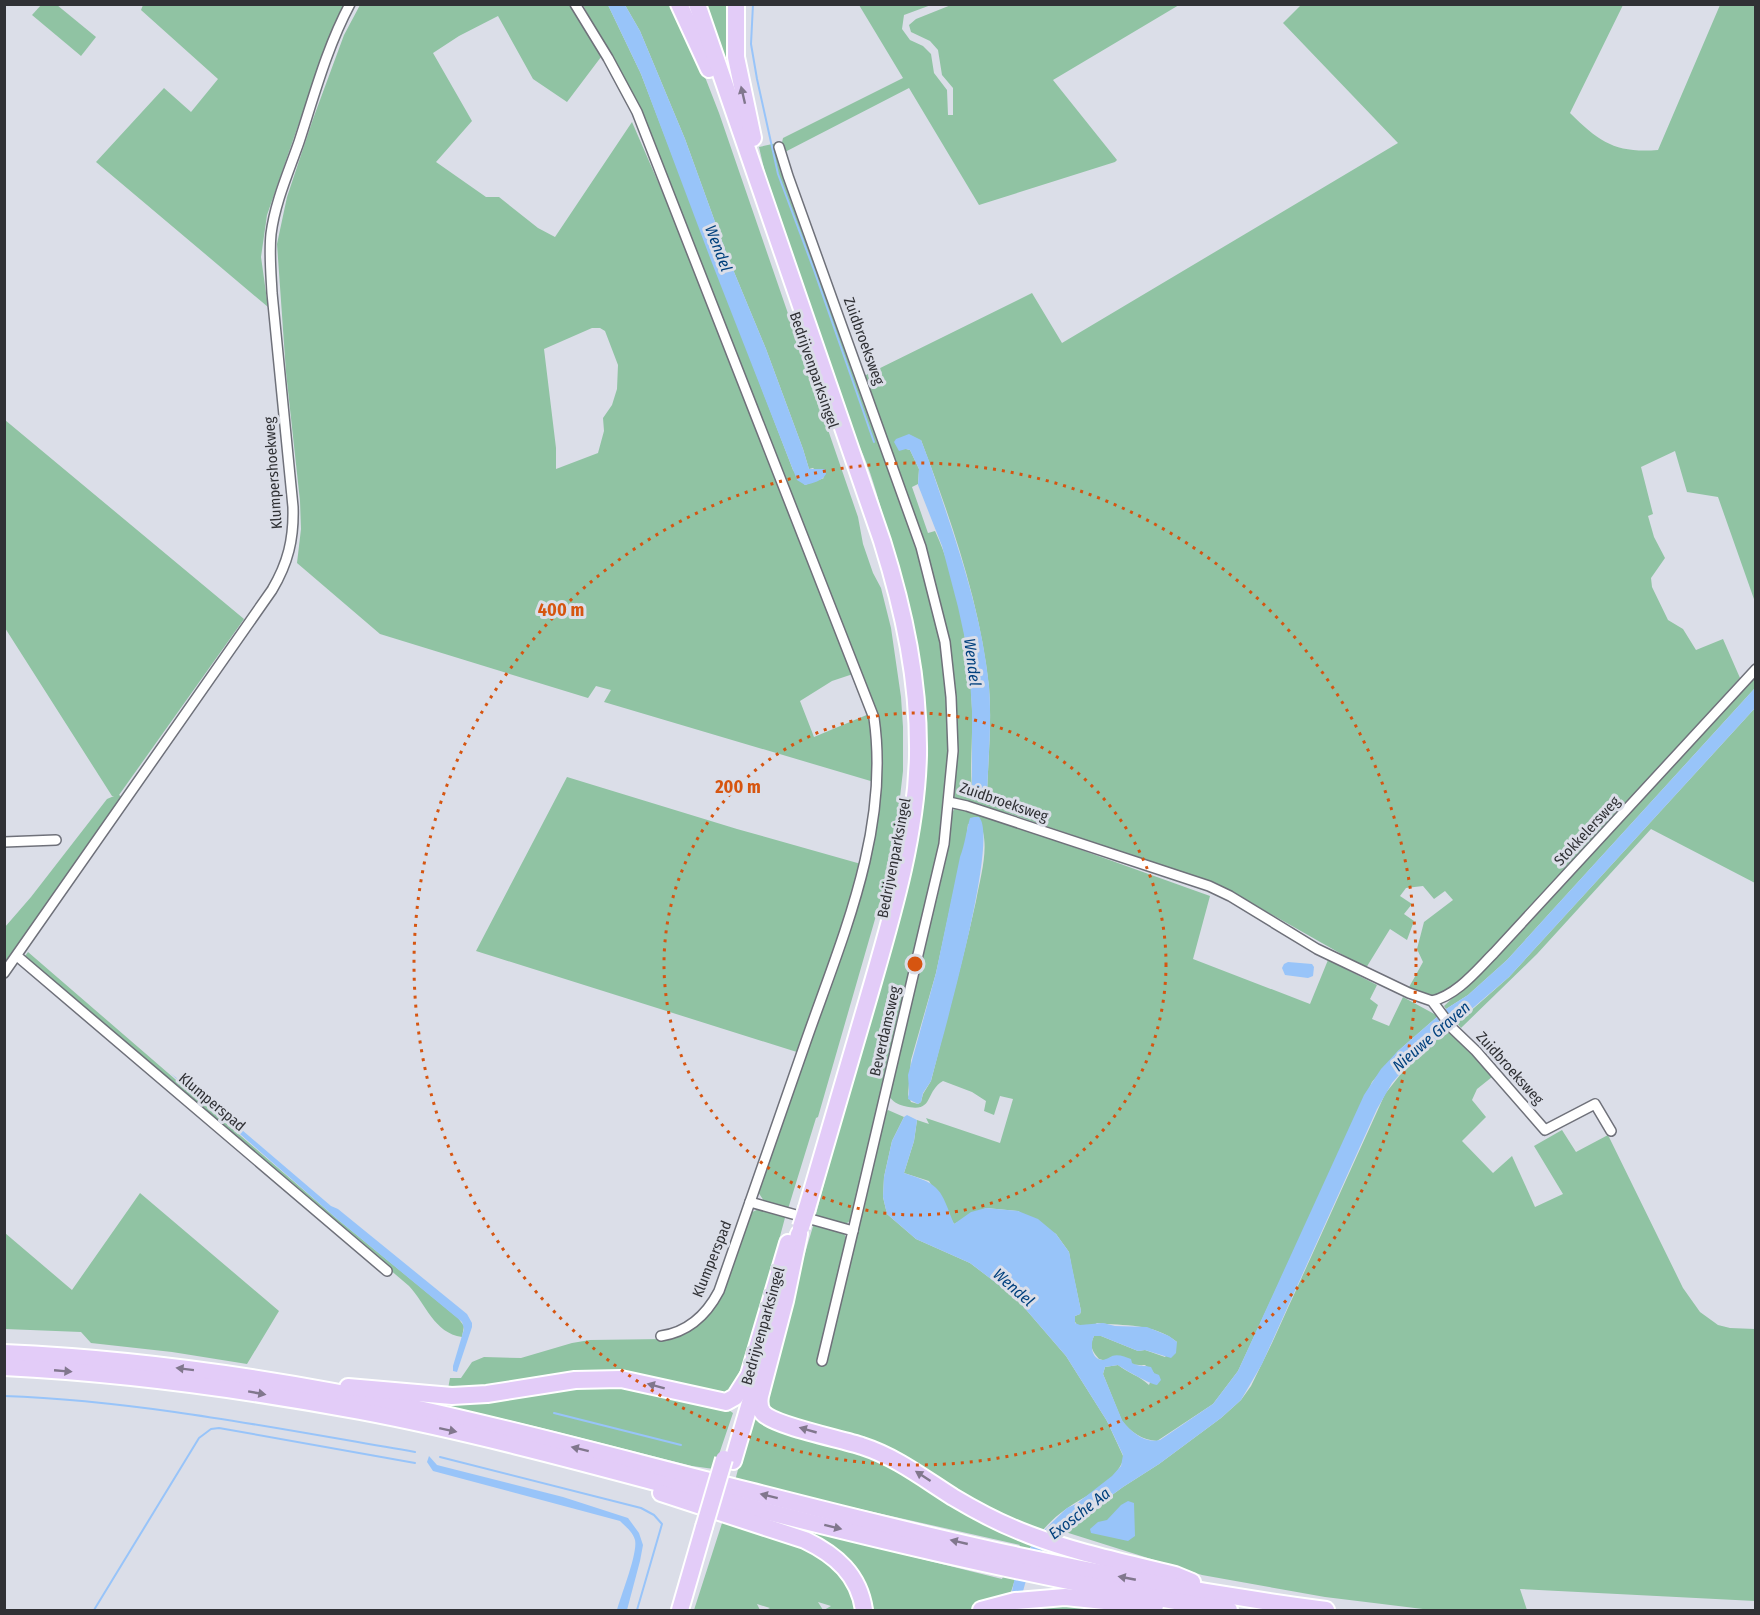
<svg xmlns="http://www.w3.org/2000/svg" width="1760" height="1615" font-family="'Fira Sans Condensed',sans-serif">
  <rect width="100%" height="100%" fill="#dbdee8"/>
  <!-- green -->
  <g fill="#90c3a3" fill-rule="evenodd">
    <polygon points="42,4 57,5 96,37 81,56 32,15"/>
    <polygon points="143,5 347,5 308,97 267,215 261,257 268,307 96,162 164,88 191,112 218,79 141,10"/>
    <path d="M 360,5 L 571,5 L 601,57 L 567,102 L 533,79 L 498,16 L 459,36 L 433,53 L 472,121 L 436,162 L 486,197 L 499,197 L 538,228 L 555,237 L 632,122 L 672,214 L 853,674 L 832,681 L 800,701 L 814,737 L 869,714 L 874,782 L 604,702 L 611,690 L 596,686 L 588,698 L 380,634 L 297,563 L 301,529 L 300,501 L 286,372 L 277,244 L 287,197 L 313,119 L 344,35 ZM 592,328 L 600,328 L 605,331 L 618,365 L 617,389 L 612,405 L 603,418 L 604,431 L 598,453 L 556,469 L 556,448 L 544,349 Z"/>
    <polygon points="583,5 608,5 641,74 793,470 805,485 824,478 813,468 809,469 803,449 766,349 727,255 685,139 640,31 625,5 677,5 719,113 858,517 863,544 873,573 881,588 891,628 901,697 903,727 903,771 896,832 888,874 818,1117 816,1118 788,1209 766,1204 758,1192 861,890 880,741 781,470 610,57"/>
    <polygon points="703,5 734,5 751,141"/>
    <polygon points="859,5 931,5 904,15 902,29 910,40 923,46 931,54 934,73 947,90 948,115 953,115 953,88 942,75 938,50 930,41 911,32 909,25 916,19 951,5 1179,5 1053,80 1117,160 1115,162 979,205 909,88 783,153 781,147 783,138 903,78"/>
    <path d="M 1301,5 L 1623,5 L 1570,113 C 1600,143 1616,153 1658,150 L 1720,5 L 1755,5 L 1755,602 L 1718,497 L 1687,492 L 1675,451 L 1641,467 L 1653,514 L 1648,516 L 1654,537 L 1665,558 L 1651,578 L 1652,587 L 1668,620 L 1683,629 L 1696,650 L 1723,639 L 1740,678 L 1523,917 L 1463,978 L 1442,995 L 1432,997 L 1408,989 L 1423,962 L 1417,949 L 1424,922 L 1453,900 L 1445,891 L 1434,899 L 1423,886 L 1406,888 L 1400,896 L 1412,904 L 1404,914 L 1414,921 L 1407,940 L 1390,929 L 1366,968 L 1248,901 L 1200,879 L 1011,814 L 953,800 L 947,643 L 864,376 L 1032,293 L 1062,343 L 1398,143 L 1283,23 ZM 921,440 C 951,520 980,602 989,687 C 992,723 988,760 987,796 L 973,799 C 969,770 973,740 972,711 C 971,657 958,580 935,531 L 928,533 L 912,487 L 918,484 L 919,469 L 910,450 L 906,449 Z"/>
    <path d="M 777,143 L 780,154 L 919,548 C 930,588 941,628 946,669 C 953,730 948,791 941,852 L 853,1215 L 850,1221 L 844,1225 L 815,1218 C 833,1149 852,1081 872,1012 C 895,936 921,858 926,778 C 931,696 915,614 889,537 C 879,504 872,469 855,438 L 766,177 L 759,147 Z"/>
    <polygon points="5,420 244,619 119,795 123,798 8,962 5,962 5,927 31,897 107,799 114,796 112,796 5,628"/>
    <polygon points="1755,675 1755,688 1507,960 1468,995 1446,1009 1444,1006 1510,944"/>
    <polygon points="1755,708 1755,883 1651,829 1537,954 1461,1028 1457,1023 1509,977"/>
    <polygon points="567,777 737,829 861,864 800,1053 476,951"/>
    <path d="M 962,807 L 1210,896 L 1193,959 L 1310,1004 L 1328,960 L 1377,985 L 1370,999 L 1378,1005 L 1372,1019 L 1389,1026 L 1403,997 L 1438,1016 L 1398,1051 L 1372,1082 L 1238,1371 L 1213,1404 L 1157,1441 C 1142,1440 1131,1432 1122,1421 L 1103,1374 L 1105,1367 L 1118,1365 C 1128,1373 1140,1376 1149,1385 L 1154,1373 L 1145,1365 C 1136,1366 1109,1362 1099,1359 C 1092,1351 1089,1346 1094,1336 L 1101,1336 L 1138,1351 L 1145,1350 L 1165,1357 L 1177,1342 C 1154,1323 1124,1326 1097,1323 L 1094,1325 L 1077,1325 L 1074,1320 L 1075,1316 L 1080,1314 L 1081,1311 L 1071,1264 L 1069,1252 L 1056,1234 L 1018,1211 L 986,1208 L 954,1224 L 929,1181 L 904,1173 L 914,1141 L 917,1120 L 929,1124 L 926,1118 L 1000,1143 L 1013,1099 L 1000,1096 L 994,1115 L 984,1111 L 986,1101 L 972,1092 L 943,1081 C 924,1092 935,1114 904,1106 C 897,1104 893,1102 889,1096 L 941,881 L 951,815 L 955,808 ZM 968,824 L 983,832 C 988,853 980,879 976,901 C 963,961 946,1021 931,1081 L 923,1094 L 921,1102 L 918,1104 L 911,1102 L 908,1095 L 911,1060 L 936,973 L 961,857 L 966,841 Z"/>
    <path d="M 28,952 L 336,1218 L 458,1318 L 464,1326 L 462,1337 C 434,1333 426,1304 409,1286 L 27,960 L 25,956 Z"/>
    <polygon points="1450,1029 1492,1077 1477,1089 1472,1100 1486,1117 1462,1141 1493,1173 1512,1156 1535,1207 1563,1194 1534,1146 1562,1130 1576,1152 1608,1135 1683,1288 1700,1312 1718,1325 1730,1328 1755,1329 1755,1601 1520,1589 1527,1610 1431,1610 1325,1597 1202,1575 1059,1530 1066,1525 1075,1522 1123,1487 1159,1464 1221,1418 1241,1400 1251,1386 1272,1343 1385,1094 1411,1061"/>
    <path d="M 888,1110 L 904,1117 L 892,1141 L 884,1177 L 883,1197 L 887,1214 L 916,1239 L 970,1263 L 1016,1298 L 1066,1356 L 1107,1421 L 1124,1458 C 1115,1484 1086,1495 1066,1509 C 1036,1530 1019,1562 1010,1596 L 968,1610 L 867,1610 C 858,1541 788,1531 733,1514 L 733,1512 L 1002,1579 L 1012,1556 L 1020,1545 L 735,1481 L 751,1419 L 757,1418 L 858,1447 L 890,1460 L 956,1502 L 1016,1535 L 1026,1538 L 1033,1529 L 995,1514 L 972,1501 L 913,1462 L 894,1452 L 846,1434 L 816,1429 L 782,1420 L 771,1413 L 764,1402 L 765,1387 L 814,1223 L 843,1232 L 848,1241 L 820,1360 L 824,1361 L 883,1115 Z"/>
    <polygon points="140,1193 279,1311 247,1364 172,1352 91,1343 81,1332 5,1329 5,1233 72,1290"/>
    <polygon points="761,1208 786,1214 775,1255 777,1257 739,1384 728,1396 656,1380 448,1389 450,1378 461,1378 472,1362 484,1357 521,1358 572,1343 590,1340 664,1339 704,1319 717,1303 750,1213"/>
    <polygon points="601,1382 730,1411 733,1413 714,1469 692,1466 542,1428 404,1396"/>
    <polygon points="723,1520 819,1554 843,1575 854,1596 857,1610 824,1610 831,1606 818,1602 823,1610 766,1610 770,1608 757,1604 760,1610 694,1610"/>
    <polygon points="1065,1606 1113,1610 1025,1610"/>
  </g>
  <!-- water -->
  <g fill="#98c4f9">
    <path d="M 608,5 L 625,5 L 640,31 L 685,139 L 727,255 L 766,349 L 803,449 L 809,469 L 825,469 L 826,474 C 822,481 813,483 805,485 L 797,480 L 712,263 L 641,74 Z"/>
    <path d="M 909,434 L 921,440 L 929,461 C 954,536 981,607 989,686 C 992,723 988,760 987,796 L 982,801 L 973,798 L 972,791 L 972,709 L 968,653 L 958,607 L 942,546 L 918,485 L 919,469 L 910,450 L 906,449 L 899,451 L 894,442 L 896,439 Z"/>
    <path d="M 1755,688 L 1755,708 L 1509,977 L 1411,1061 L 1392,1083 L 1377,1109 L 1262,1364 L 1241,1400 L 1221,1418 L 1159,1464 L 1123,1487 L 1075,1522 L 1066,1525 L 1059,1530 L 1044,1547 L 1030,1570 L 1025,1584 L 1018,1610 L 1008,1610 L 1015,1577 L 1035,1539 L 1067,1508 L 1076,1504 L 1112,1476 L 1121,1466 L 1123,1455 L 1107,1421 L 1066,1356 L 1016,1298 L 970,1263 L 916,1239 L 887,1214 L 883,1197 L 884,1177 L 892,1141 L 904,1117 L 907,1115 L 917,1120 L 914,1141 L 904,1173 C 942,1185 940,1189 954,1224 L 971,1212 L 986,1208 L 1018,1211 L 1038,1219 L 1056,1234 L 1069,1252 L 1081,1311 L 1080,1314 L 1075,1316 L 1075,1323 L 1080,1325 L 1103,1323 L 1115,1326 L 1147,1327 L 1169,1336 L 1177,1342 L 1176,1353 L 1171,1358 L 1145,1350 L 1138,1351 L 1101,1336 L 1094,1336 C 1090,1344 1091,1360 1103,1360 C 1104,1360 1111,1357 1112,1356 C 1119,1354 1125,1357 1131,1359 L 1132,1363 C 1139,1367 1144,1365 1151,1367 L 1154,1373 L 1159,1375 L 1161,1380 L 1157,1385 C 1152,1385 1123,1369 1118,1365 L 1105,1367 L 1103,1374 L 1122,1420 C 1131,1432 1145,1444 1160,1440 L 1213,1404 L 1238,1371 L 1364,1095 L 1381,1069 L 1398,1051 L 1446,1009 L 1468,995 L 1507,960 Z"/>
    <path d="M 974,817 L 979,817 C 1000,839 941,1043 931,1081 L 923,1093 L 921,1102 L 918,1104 L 908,1099 L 909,1090 L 908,1075 L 936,973 L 960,857 C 965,844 966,832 970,818 Z"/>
    <polygon points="1288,962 1312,964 1314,967 1313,976 1308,978 1285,975 1282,968 1284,964"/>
    <polygon points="170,1073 221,1112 331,1206 338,1209 467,1314 472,1323 472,1327 457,1372 453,1371 453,1366 464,1329 462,1322 336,1218"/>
    <path d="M 429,1456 L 437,1465 L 563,1497 L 628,1518 L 639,1533 L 643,1545 L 640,1561 L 627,1610 L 617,1610 C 621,1595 638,1553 635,1540 C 633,1532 625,1526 620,1521 L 433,1471 L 427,1462 Z"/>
    <polygon points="1128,1501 1134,1503 1135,1536 1128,1541 1091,1533 1090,1529 1098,1522 1107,1520 1121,1505"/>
  </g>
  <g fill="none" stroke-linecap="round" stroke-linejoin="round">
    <!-- stream -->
    <g stroke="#98c4f9" stroke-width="2">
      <polyline points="753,4 751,44 757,79 778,174 814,270 874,442"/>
      <path d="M 4,1396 C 143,1401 279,1429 415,1452"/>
      <polyline points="554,1413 681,1445"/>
      <polyline points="440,1457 641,1508 654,1515 662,1524 637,1610"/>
      <polyline points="94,1610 199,1438 211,1429 219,1428 415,1463"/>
    </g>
    <defs>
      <g id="street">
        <path d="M 575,4 L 608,58 L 637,112 L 874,718 C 890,830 842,938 806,1041 C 777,1124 748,1208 719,1291 C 707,1314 688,1332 661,1336"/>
        <polyline points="779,147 788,176 921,547 945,642 951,697 953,751 944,844 853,1231"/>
        <polyline points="949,802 967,806 1209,886 1230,896 1317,949 1409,993 1432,1001 1453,1029 1476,1051 1545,1130 1595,1104 1611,1131"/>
        <polyline points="4,842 56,840"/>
        <polyline points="17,956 387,1271"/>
        <path d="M 4,973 L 272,590 C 288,563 294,539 293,507 L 272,293 C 271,273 269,253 271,234 C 275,202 289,171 299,142 C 314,96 327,47 350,4"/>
        <path d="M 1432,1001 C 1457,995 1476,971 1494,953 L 1756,669"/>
        <polyline points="750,1202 853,1231 822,1361"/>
      </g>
      <g id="highway">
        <polyline points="679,4 709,69"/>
        <path d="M 697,4 L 882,541 C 904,611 919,681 918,755 C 916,839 891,919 868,999 C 848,1069 827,1138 807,1208"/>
        <polyline points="736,4 736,57 753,138"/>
        <path d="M 799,1234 L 785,1301 L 760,1396 C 759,1402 759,1408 763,1413 C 774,1426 842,1439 862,1446 C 896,1457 923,1478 953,1497 C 978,1512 1003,1525 1030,1535 C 1077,1553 1127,1563 1175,1575 L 1192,1582"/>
        <path d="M 4,1353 C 142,1359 279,1379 414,1408 C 526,1432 637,1463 749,1491 C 839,1514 929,1537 1019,1556 C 1120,1578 1223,1596 1326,1610"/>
        <path d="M 4,1367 C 124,1373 242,1389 360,1411 C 487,1435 613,1471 738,1504 C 900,1546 1064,1584 1229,1610"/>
        <polyline points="746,1385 788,1243"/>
        <polyline points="348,1387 452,1396 487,1394 575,1380 621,1379 726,1402 735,1397 749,1375"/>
        <polyline points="733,1461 754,1389"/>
        <path d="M 661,1493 L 805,1540 C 836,1555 859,1575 864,1610"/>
        <polyline points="680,1610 704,1527"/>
        <polyline points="981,1610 1015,1601 1065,1597 1155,1606"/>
      </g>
    </defs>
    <!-- street casing -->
    <use href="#street" stroke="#6f717a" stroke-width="12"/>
    <!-- highway casing -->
    <use href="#highway" stroke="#fff" stroke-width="20"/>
    <!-- street -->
    <use href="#street" stroke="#fff" stroke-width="9"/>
    <!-- highway -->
    <use href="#highway" stroke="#e3ccf8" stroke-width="16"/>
    <defs>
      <g id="highway-bridge">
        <polyline points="801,1227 807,1208"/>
        <polyline points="704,1527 724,1459"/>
      </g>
    </defs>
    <!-- highway-bridge casing -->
    <use href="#highway-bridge" stroke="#fff" stroke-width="20" stroke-linecap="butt"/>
    <!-- highway-bridge -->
    <use href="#highway-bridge" stroke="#e3ccf8" stroke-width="16"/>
  </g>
  <!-- one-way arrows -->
  <defs><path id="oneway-solid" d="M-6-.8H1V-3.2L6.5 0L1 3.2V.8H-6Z" transform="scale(1.5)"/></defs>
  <g fill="#81778d">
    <use href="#oneway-solid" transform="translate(743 95) rotate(-103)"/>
    <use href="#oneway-solid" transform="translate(185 1369) rotate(-173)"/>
    <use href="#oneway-solid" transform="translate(63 1371) rotate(5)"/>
    <use href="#oneway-solid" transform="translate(656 1386) rotate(-165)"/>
    <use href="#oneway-solid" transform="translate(257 1393) rotate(10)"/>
    <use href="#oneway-solid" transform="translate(448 1430) rotate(12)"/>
    <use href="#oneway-solid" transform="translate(808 1430) rotate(-164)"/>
    <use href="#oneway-solid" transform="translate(580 1449) rotate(-166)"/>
    <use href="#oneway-solid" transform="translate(923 1476) rotate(-147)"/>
    <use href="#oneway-solid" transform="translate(769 1496) rotate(-166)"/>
    <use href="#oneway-solid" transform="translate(833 1527) rotate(14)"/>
    <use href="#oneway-solid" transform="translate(959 1542) rotate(-167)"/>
    <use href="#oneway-solid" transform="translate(1127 1578) rotate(-169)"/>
  </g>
  <!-- distance rings -->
  <g fill="none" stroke="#d65510" stroke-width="3" stroke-dasharray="3 6">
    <circle cx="915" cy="964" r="251"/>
    <circle cx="915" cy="964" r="501"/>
  </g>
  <g text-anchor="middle" stroke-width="6" stroke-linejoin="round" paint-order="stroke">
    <!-- street labels -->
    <g font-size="15" fill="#303135" stroke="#dbdee8">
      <text transform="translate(864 341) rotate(70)" y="5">Zuidbroeksweg</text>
      <text transform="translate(814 370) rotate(71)" y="5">Bedrijvenparksingel</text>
      <text transform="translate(273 473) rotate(-94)" y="5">Klumpershoekweg</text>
      <text transform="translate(1004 802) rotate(19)" y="5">Zuidbroeksweg</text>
      <text transform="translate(1587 831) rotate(-47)" y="5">Stokkelersweg</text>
      <text transform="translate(894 858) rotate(-79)" y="5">Bedrijvenparksingel</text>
      <text transform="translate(885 1031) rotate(-77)" y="5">Beverdamsweg</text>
      <text transform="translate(1510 1068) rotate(48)" y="5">Zuidbroeksweg</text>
      <text transform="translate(212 1102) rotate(40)" y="5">Klumperspad</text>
      <text transform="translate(712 1259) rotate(-68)" y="5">Klumperspad</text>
      <text transform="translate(763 1326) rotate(-74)" y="5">Bedrijvenparksingel</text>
    </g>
    <!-- water labels -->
    <g font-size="16" font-style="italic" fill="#00407d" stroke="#dbdee8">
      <text transform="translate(719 248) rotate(69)" y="6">Wendel</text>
      <text transform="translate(973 662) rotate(83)" y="6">Wendel</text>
      <text transform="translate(1431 1036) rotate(-41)" y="6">Nieuwe Graven</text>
      <text transform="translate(1014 1287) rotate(41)" y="6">Wendel</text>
      <text transform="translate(1079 1513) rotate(-38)" y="6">Exosche Aa</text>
    </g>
  </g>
  <circle cx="915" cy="964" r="9" fill="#d65510" stroke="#dbdee8" stroke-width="3"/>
  <g font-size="18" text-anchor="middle" font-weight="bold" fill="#d65510" stroke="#dbdee8" stroke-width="6" stroke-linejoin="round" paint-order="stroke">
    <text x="561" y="616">400 m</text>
    <text x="738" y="793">200 m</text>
  </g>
  <!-- border -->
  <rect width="1760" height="1615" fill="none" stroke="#303135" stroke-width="12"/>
</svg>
